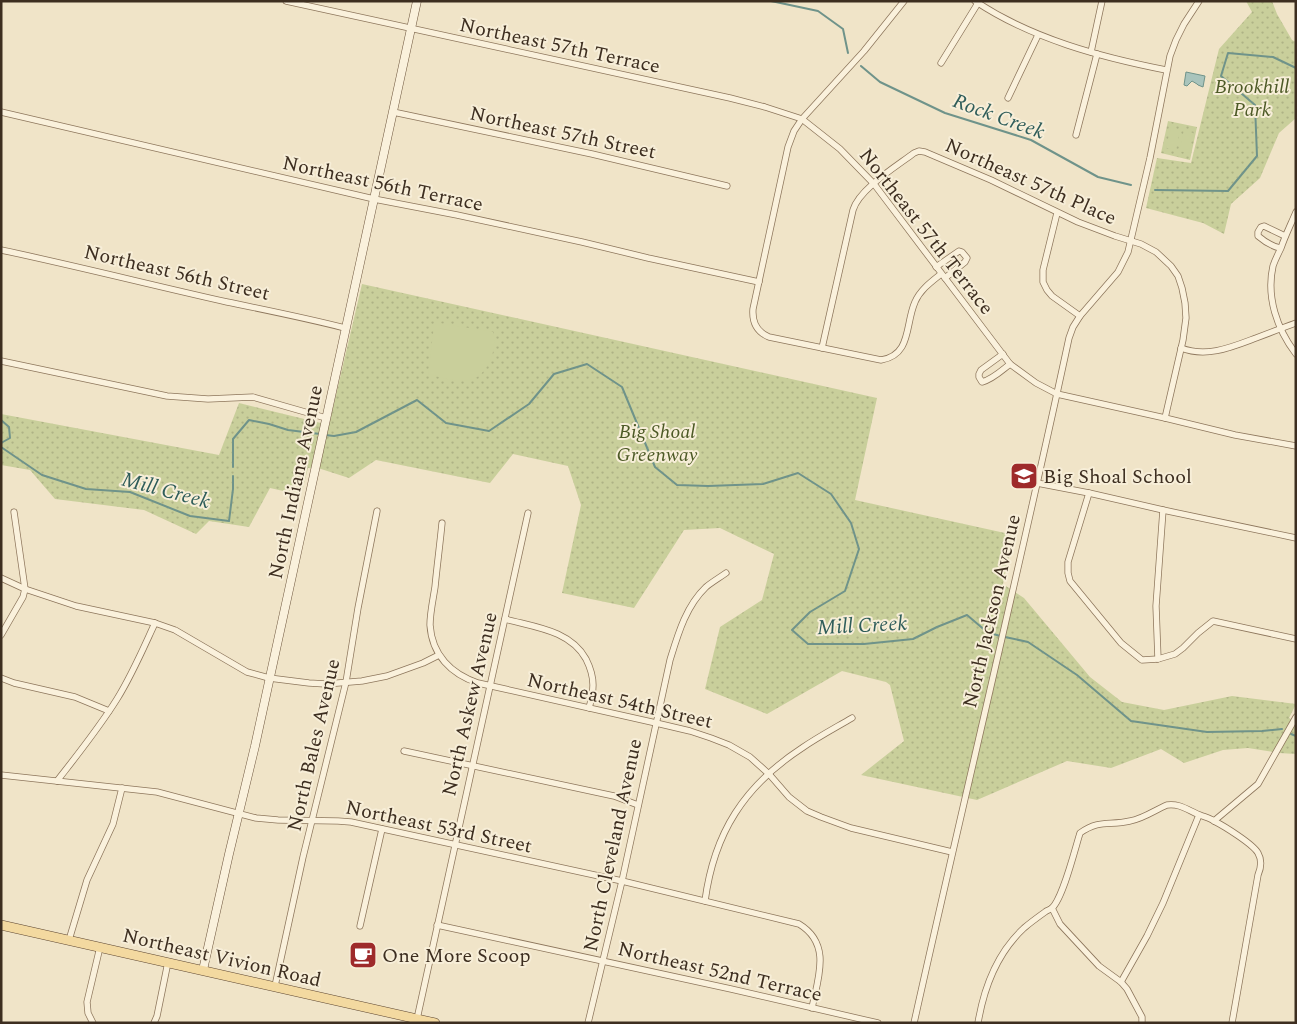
<svg xmlns="http://www.w3.org/2000/svg" width="1297" height="1024" font-family="Spectral,serif">
  <defs>
    <pattern id="park-dots" width="8" height="8" patternUnits="userSpaceOnUse" patternTransform="scale(1.25)"><rect width="8" height="8" fill="#c9cf9b"/><path d="M2 2h.1M6 6h.1" fill="none" stroke="#aeb285" stroke-width="1.8" stroke-linecap="round"/></pattern>
  </defs>
  <rect width="100%" height="100%" fill="#f0e4c8"/>
  <!-- park -->
  <g fill="url(#park-dots)">
    <polygon points="1246,1 1272,1 1277,14 1292,40 1296,42 1296,118 1279,133 1260,178 1231,204 1224,234 1203,223 1146,208 1157,158 1191,163 1219,49 1252,12"/>
    <polygon points="1168,121 1197,127 1190,160 1161,153"/>
    <polygon points="362,284 877,398 855,500 1014,535 1003,584 1024,598 1090,677 1122,702 1164,710 1232,696 1296,704 1289,718 1296,721 1296,754 1279,753 1248,748 1223,750 1184,763 1161,749 1111,768 1067,761 977,800 861,775 904,741 890,685 886,682 842,671 767,714 705,689 720,627 762,600 774,554 720,528 684,530 634,608 562,593 581,505 568,466 513,454 490,483 376,460 349,478 321,469 308,468 301,495 270,488 249,527 209,521 196,534 144,510 55,499 30,470 1,465 1,414 219,455 239,403 329,425"/>
  </g>
  <!-- garden -->
  <g fill="#c9cf9b">
    <polygon points="1171,127 1180,130 1176,150 1166,148"/>
    <polygon points="1184,130 1193,133 1189,153 1179,151"/>
    <path d="M 439,323 L 493,332 C 498,348 488,376 470,380 C 456,383 440,377 428,374 L 434,326 Z"/>
  </g>
  <!-- water -->
  <polygon fill="#a9c4bc" stroke="#6f938a" points="1186,72 1205,76 1203,87 1198,85 1197,84 1192,81 1187,86 1184,85"/>
  <g fill="none" stroke-linecap="round" stroke-linejoin="round">
    <!-- stream -->
    <g stroke="#6f938a" stroke-width="2">
      <polyline points="771,1 818,11 843,29 848,53"/>
      <polyline points="861,66 880,82 945,113 1031,140 1098,177 1131,185"/>
      <polyline points="1155,190 1228,191 1257,156 1255,105 1221,76 1228,53 1273,57 1296,68"/>
      <polyline points="1,420 9,427 10,438 1,443"/>
      <polyline points="325,435 334,436 356,432 417,400 446,423 489,431 529,404 554,374 587,364 622,387 655,467 677,485 708,486 763,484 798,473 831,494 851,523 859,549 845,591 810,612 792,630 808,644 864,644 913,639 937,627 967,615 987,632 1000,636"/>
      <polyline points="1,447 42,475 86,489 130,492 190,516 229,521 233,489 233,476"/>
      <polyline points="233,467 233,439 249,420 269,424 288,430 320,434"/>
      <polyline points="1005,637 1028,642 1077,675 1131,721 1207,732 1262,731 1282,729"/>
      <polyline points="1291,734 1296,736"/>
    </g>
    <defs>
      <g id="street">
        <polyline points="286,1 730,98 765,107 802,119 840,149 874,184 1010,364 1036,383 1057,394 1165,418 1235,435 1296,446"/>
        <path d="M 904,1 L 864,51 L 802,119 L 794,131 L 788,147 L 753,309 C 752,322 757,332 769,337 L 881,360 C 912,355 905,324 915,302 C 920,290 931,282 941,274"/>
        <path d="M 975,1 C 1032,39 1100,57 1166,70"/>
        <polyline points="1091,52 1102,1"/>
        <polyline points="941,63 978,3"/>
        <polyline points="1008,98 1038,35"/>
        <polyline points="1,112 374,199 457,215 582,242 648,258 759,282"/>
        <polyline points="393,112 592,154 727,186"/>
        <polyline points="1076,135 1097,54"/>
        <path d="M 1296,212 C 1291,224 1285,236 1281,248 C 1278,254 1275,260 1273,266 C 1266,297 1277,329 1296,354"/>
        <polyline points="1057,213 1043,270 1043,282 1047,290 1052,296 1080,316"/>
        <path d="M 1280,248 C 1271,246 1265,242 1258,236 L 1258,232 L 1261,227 L 1264,226 L 1285,236"/>
        <path d="M 1,250 C 77,266 151,285 227,302 C 266,310 306,318 345,328"/>
        <polyline points="936,267 959,251 962,252 967,258 965,262 945,278"/>
        <path d="M 822,348 L 853,210 C 859,189 897,166 914,153 L 919,151 L 925,152 L 991,180 L 1078,222 L 1115,236 L 1141,244 L 1156,252 L 1171,266 L 1178,276 L 1182,288 L 1185,303 L 1186,318 L 1183,340 L 1165,418"/>
        <path d="M 1181,348 C 1207,358 1232,347 1256,338 C 1269,333 1282,328 1296,323"/>
        <path d="M 1003,354 L 981,370 L 979,374 L 979,377 L 982,382 C 993,379 1001,371 1010,364"/>
        <polyline points="1,361 167,396 208,399 253,397 326,418"/>
        <polyline points="1037,483 1089,493 1163,510 1296,538"/>
        <polyline points="1089,493 1068,562 1068,573 1070,581 1121,643 1142,660 1158,659 1175,654 1183,648 1198,633 1213,621 1296,639"/>
        <path d="M 442,523 C 440,544 437,566 435,587 C 433,600 430,613 430,625 C 432,655 451,674 478,683 L 656,723 L 690,731 L 711,738 L 729,745 L 750,757 L 769,774 L 789,797 L 807,811 L 821,817 L 851,828 L 952,852"/>
        <polyline points="1,578 25,589 76,606 155,623 175,630 247,672 269,678 309,683 326,684 362,681 387,676 423,663 439,655"/>
        <path d="M 505,619 C 534,627 570,630 586,659 C 590,667 593,676 593,685 C 593,693 591,701 589,708"/>
        <polyline points="1,635 23,597 25,589 14,512"/>
        <polyline points="1158,659 1156,606 1163,510"/>
        <polyline points="1,678 14,683 75,697 109,711"/>
        <polyline points="404,751 614,796 638,805"/>
        <path d="M 1,775 L 157,792 L 256,818 L 278,820 L 338,821 L 351,822 L 622,881 L 799,924 C 832,944 818,978 812,1008"/>
        <path d="M 57,781 C 78,754 99,728 117,699 C 132,675 143,649 155,623"/>
        <polyline points="1214,821 1258,784 1296,717"/>
        <path d="M 705,901 C 714,833 744,786 802,748 C 818,737 835,728 852,718"/>
        <polyline points="1052,908 1060,924 1099,966 1121,982 1127,989 1142,1017 1142,1023"/>
        <polyline points="437,925 731,989 878,1023"/>
        <polyline points="360,926 382,829"/>
        <polyline points="69,940 87,880 113,824 122,788"/>
        <polyline points="1121,982 1147,936 1163,903 1199,815"/>
        <polyline points="275,986 303,857 346,682 358,608 377,511"/>
        <polyline points="417,1019 528,513"/>
        <polyline points="93,1023 88,1013 87,1002 100,947"/>
        <polyline points="154,1023 157,1016 168,962"/>
        <path d="M 588,1023 L 622,881 L 670,660 C 678,634 686,606 706,587 C 712,582 719,578 726,573"/>
        <path d="M 914,1023 C 965,794 1020,567 1069,338 L 1073,327 L 1080,316 L 1118,272 L 1128,252 L 1150,158 L 1170,56 L 1176,40 L 1184,24 L 1199,1"/>
        <path d="M 978,1023 C 984,987 997,953 1024,928 C 1031,922 1038,917 1045,912 C 1047,910 1050,910 1052,908 C 1063,898 1075,849 1080,833 C 1100,819 1109,826 1130,821 C 1143,819 1155,810 1167,805 C 1180,803 1189,811 1200,815 C 1205,817 1210,818 1214,821 C 1224,826 1253,844 1258,853 C 1262,860 1261,868 1258,875 L 1232,1023"/>
      </g>
      <polyline id="secondary" points="203,970 229,854 255,746 417,1"/>
      <polyline id="primary" points="1,925 435,1023"/>
    </defs>
    <!-- street casing -->
    <use href="#street" stroke="#8d765c" stroke-width="7"/>
    <!-- secondary casing -->
    <use href="#secondary" stroke="#6f573f" stroke-width="9"/>
    <!-- primary casing -->
    <use href="#primary" stroke="#5b4430" stroke-width="10"/>
    <!-- street -->
    <use href="#street" stroke="#faf1dc" stroke-width="5.5"/>
    <!-- secondary -->
    <use href="#secondary" stroke="#faf1dc" stroke-width="8"/>
    <!-- primary -->
    <use href="#primary" stroke="#f3d9a0" stroke-width="9"/>
  </g>
  <!-- icons -->
  <defs>
    <symbol id="school-square" viewBox="-11 -11 22 22"><rect x="-9" y="-9" width="18" height="18" rx="4" fill="#9e2a2b" stroke="#f7eed8"/><path d="M0-5L7-2L0 1L-7-2ZM-4 1L0 2.5L4 1V4Q0 6-4 4Z" fill="#fff"/></symbol>
    <symbol id="cafe-square" viewBox="-11 -11 22 22"><rect x="-9" y="-9" width="18" height="18" rx="4" fill="#9e2a2b" stroke="#f7eed8"/><path d="M-5.5-4.5H6V0H3Q3 3.5 0 3.5H-2.5Q-5.5 3.5-5.5 0ZM3-3.2v2h1.7v-2ZM-6 4.5H4V6H-6Z" fill="#fff"/></symbol>
  </defs>
  <g fill-rule="evenodd">
    <use href="#school-square" x="1008" y="460" width="32" height="32"/>
    <use href="#cafe-square" x="347" y="939" width="32" height="32"/>
  </g>
  <g text-anchor="middle" stroke-width="4" stroke-linejoin="round" paint-order="stroke">
    <!-- street labels -->
    <g font-size="20" fill="#3d2e20" stroke="#f7eed8">
      <text transform="translate(560 45) rotate(12)" y="7">Northeast 57th Terrace</text>
      <text transform="translate(563 132) rotate(12)" y="7">Northeast 57th Street</text>
      <text transform="translate(1031 181) rotate(24)" y="7">Northeast 57th Place</text>
      <text transform="translate(383 183) rotate(12)" y="7">Northeast 56th Terrace</text>
      <text transform="translate(927 231) rotate(52)" y="7">Northeast 57th Terrace</text>
      <text transform="translate(177 272) rotate(13)" y="7">Northeast 56th Street</text>
      <text transform="translate(295 482) rotate(-78)" y="7">North Indiana Avenue</text>
      <text transform="translate(991 611) rotate(-77)" y="7">North Jackson Avenue</text>
      <text transform="translate(620 700) rotate(13)" y="7">Northeast 54th Street</text>
      <text transform="translate(469 704) rotate(-77)" y="7">North Askew Avenue</text>
      <text transform="translate(313 745) rotate(-77)" y="7">North Bales Avenue</text>
      <text transform="translate(439 826) rotate(12)" y="7">Northeast 53rd Street</text>
      <text transform="translate(612 845) rotate(-78)" y="7">North Cleveland Avenue</text>
      <text transform="translate(222 957) rotate(13)" y="7">Northeast Vivion Road</text>
      <text transform="translate(720 971) rotate(13)" y="7">Northeast 52nd Terrace</text>
    </g>
    <!-- park labels -->
    <g font-size="20" font-style="italic" fill="#4d5a26" stroke="#f7eed8">
      <text x="1252" y="93">Brookhill<tspan x="1252" dy="23">Park</tspan></text>
      <text x="657" y="438">Big Shoal<tspan x="657" dy="23">Greenway</tspan></text>
    </g>
    <!-- poi labels -->
    <g font-size="20" fill="#3d2e20" stroke="#f7eed8" text-anchor="start">
      <text x="1043" y="483">Big Shoal School</text>
      <text x="382" y="962">One More Scoop</text>
    </g>
    <!-- water labels -->
    <g font-size="21" font-style="italic" fill="#2f5d5a" stroke="#f7eed8">
      <text transform="translate(999 116) rotate(20)" y="7">Rock Creek</text>
      <text transform="translate(166 490) rotate(15)" y="7">Mill Creek</text>
      <text transform="translate(862 625) rotate(-3)" y="7">Mill Creek</text>
    </g>
  </g>
  <!-- border -->
  <rect width="1297" height="1024" fill="none" stroke="#3d2e20" stroke-width="5"/>
</svg>
